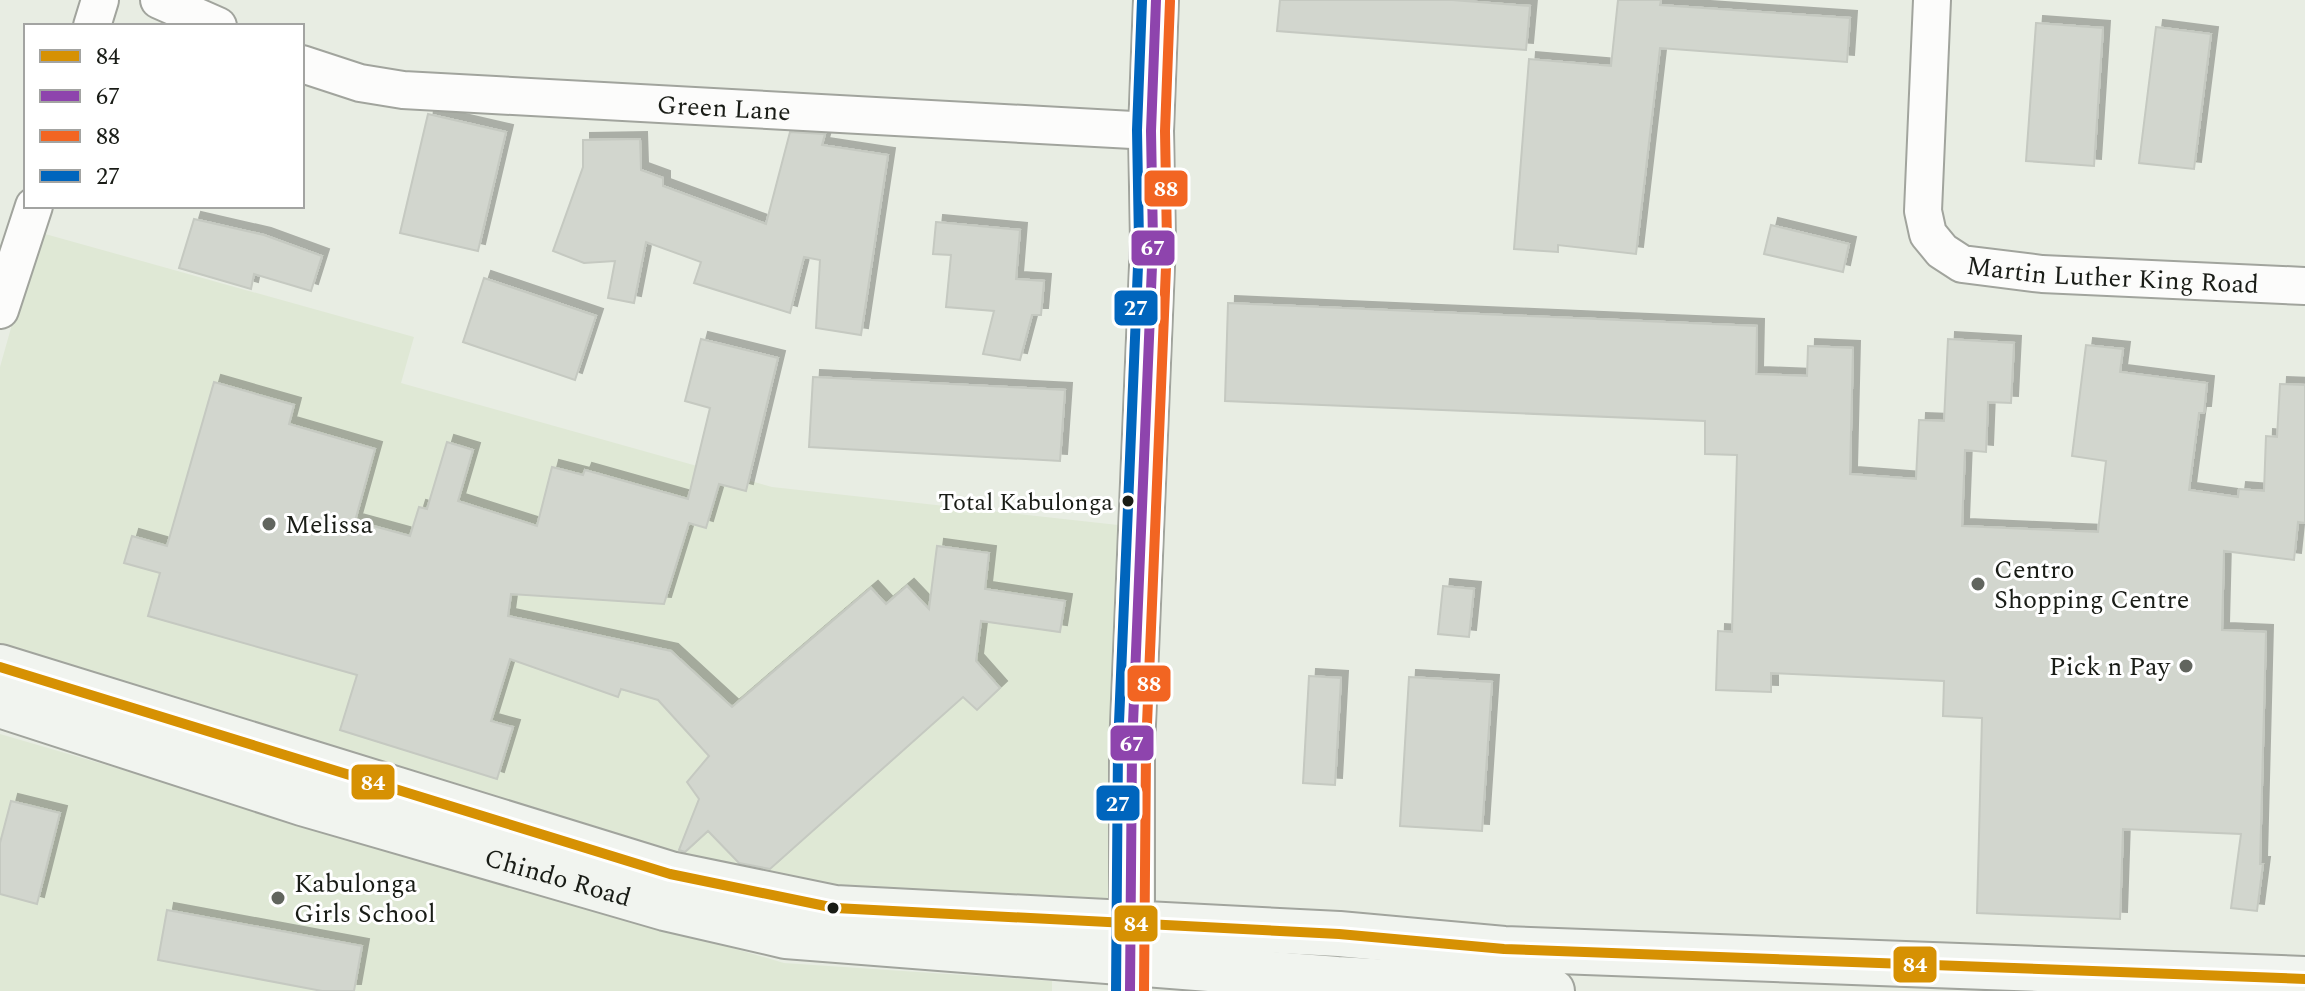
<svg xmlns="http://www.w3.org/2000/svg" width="2305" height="991" font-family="Spectral,serif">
  <defs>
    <filter id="shadow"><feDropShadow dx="7" dy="-7" stdDeviation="0" flood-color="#0004"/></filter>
  </defs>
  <rect width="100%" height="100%" fill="#e8ede3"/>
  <!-- built -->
  <g fill="#dfe8d5">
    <polygon points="38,232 414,337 401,383 772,487 1118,525 1110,915 838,905 0,651 0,367"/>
    <polygon points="0,734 784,963 1052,981 1052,991 0,991"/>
  </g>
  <!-- building -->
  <g fill="#d2d6ce" stroke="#c5c9c1" stroke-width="2" filter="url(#shadow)">
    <polygon points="1280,0 1452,0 1530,6 1526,50 1277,31"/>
    <polygon points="1618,0 1661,0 1660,5 1850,18 1847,62 1660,48 1636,254 1558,245 1558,252 1514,249 1529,59 1611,66"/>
    <polygon points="2036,23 2103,28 2094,166 2026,161"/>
    <polygon points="2156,27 2211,34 2194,169 2139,163"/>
    <polygon points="428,114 506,132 478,251 400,233"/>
    <polygon points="790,132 825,134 822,145 888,155 861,335 816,328 820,260 804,257 790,313 694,283 701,262 646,242 634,303 608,298 615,261 584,263 553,251 583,167 583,140 640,139 641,170 663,178 663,186 766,224"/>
    <polygon points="194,219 264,235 322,256 311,291 254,274 251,289 179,268"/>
    <polygon points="936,222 1020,230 1016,279 1044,281 1041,315 1032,315 1020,360 983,354 994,311 946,307 951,255 933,254"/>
    <polygon points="1771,225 1849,244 1843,272 1764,254"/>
    <polygon points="484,278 596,316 575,380 463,342"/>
    <polygon points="1228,303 1757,326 1756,374 1807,376 1808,346 1853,348 1850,474 1916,479 1919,420 1944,421 1948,339 2014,343 2011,403 1988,402 1986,452 1965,450 1962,526 2098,532 2106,461 2072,456 2086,345 2123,349 2120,372 2207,383 2204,413 2199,413 2189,490 2238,497 2239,489 2264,491 2266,436 2277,437 2280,384 2305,385 2305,523 2298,522 2294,560 2224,551 2222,630 2266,632 2260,864 2263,864 2257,911 2231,908 2241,834 2123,829 2120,919 1977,913 1982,718 1943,716 1944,681 1771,673 1771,692 1716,690 1718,631 1732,632 1737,455 1705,454 1705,421 1225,401"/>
    <polygon points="701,339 778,358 746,491 719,484 706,528 689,523 664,604 511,594 508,616 671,651 732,707 871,588 886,604 907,586 929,609 937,546 989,553 985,589 1065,601 1060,632 981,621 976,661 1000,688 977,710 963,697 770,869 739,863 708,831 685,852 679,850 699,799 687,782 709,756 658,700 621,689 618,697 510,659 491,721 513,727 497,779 340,730 357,675 148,616 160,573 124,563 132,536 167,546 214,382 294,405 289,424 375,449 355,521 410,536 419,507 427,509 447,442 473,450 458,501 537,526 552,467 583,475 585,470 688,499 710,408 685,401"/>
    <polygon points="813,377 1065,390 1060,461 809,447"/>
    <polygon points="1443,586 1474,589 1469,637 1438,634"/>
    <polygon points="1309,676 1341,678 1335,785 1303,783"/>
    <polygon points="1409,677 1492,682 1482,831 1400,826"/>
    <polygon points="11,801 60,813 37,904 0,894 0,843"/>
    <polygon points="167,910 362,946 354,991 322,991 158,960"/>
  </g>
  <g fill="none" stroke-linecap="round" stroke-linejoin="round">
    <defs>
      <g id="minor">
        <polyline points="159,0 218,26"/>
        <path id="s1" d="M 1932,0 L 1923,211 L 1928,234 L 1942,251 L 1962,264 L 2042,274 L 2305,286"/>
        <polyline points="92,26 100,0"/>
        <path id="s2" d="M 302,64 L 360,83 L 403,90 L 1151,131"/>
        <polyline points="0,310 34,206"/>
      </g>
      <g id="secondary">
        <polyline points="0,667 670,874 835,908 1339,934 1504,949 2305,979"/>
        <path id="s3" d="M 0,705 L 302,803 L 665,908 L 786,936 L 1337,979 L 1552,991"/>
        <polyline points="1132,953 1132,748 1153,242 1151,131 1156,0"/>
      </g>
    </defs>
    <!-- minor casing -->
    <use href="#minor" stroke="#a1a49d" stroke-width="40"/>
    <!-- secondary casing -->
    <use href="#secondary" stroke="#a1a49d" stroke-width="48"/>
    <!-- minor -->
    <use href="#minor" stroke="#fcfcfb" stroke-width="36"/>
    <!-- secondary -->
    <use href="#secondary" stroke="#f1f4ef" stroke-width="44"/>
    <defs>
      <polyline id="bus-1" points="0,667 670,874 835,908 1339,934 1504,949 2305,979"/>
      <polyline id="bus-2" points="1130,991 1132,748 1153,242 1151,131 1156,0"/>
      <polyline id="bus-3" points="1144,991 1146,748 1167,243 1165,131 1170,1"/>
      <polyline id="bus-4" points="1116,991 1118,747 1139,242 1137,130 1142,0"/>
    </defs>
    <!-- bus-1 casing -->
    <use href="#bus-1" stroke="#fff" stroke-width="16"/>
    <!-- bus-2 casing -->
    <use href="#bus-2" stroke="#fff" stroke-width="16"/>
    <!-- bus-3 casing -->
    <use href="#bus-3" stroke="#fff" stroke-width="16"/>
    <!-- bus-4 casing -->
    <use href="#bus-4" stroke="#fff" stroke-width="16"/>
    <!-- bus-1 -->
    <use href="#bus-1" stroke="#d69103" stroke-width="10"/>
    <!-- bus-2 -->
    <use href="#bus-2" stroke="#8e44ad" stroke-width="10"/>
    <!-- bus-3 -->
    <use href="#bus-3" stroke="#f26522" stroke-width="10"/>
    <!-- bus-4 -->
    <use href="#bus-4" stroke="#0065bd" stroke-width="10"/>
  </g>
  <!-- markers -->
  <g fill="#191c16" stroke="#fff" stroke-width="3">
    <circle cx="1128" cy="501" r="7"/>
    <circle cx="833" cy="908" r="7"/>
  </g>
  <g fill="#61655e" stroke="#fff" stroke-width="3">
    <circle cx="269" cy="524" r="8"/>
    <circle cx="1978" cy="584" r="8"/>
    <circle cx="2186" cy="666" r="8"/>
    <circle cx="278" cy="898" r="8"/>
  </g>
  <g text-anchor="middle" stroke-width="6" stroke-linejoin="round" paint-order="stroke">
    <!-- bus labels -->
    <g font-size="24" fill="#191c16" stroke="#fff" text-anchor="end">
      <text x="1113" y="510">Total Kabulonga</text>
    </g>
    <!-- street labels -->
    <g font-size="26" fill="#191c16" stroke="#fff">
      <text dy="9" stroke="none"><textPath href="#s2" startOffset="426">Green Lane</textPath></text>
      <text dy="9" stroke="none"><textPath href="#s1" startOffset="432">Martin Luther King Road</textPath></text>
      <text dy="9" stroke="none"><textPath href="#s3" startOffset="584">Chindo Road</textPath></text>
    </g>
    <!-- poi labels -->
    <g font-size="26" fill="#191c16" stroke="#fff" text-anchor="start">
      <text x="285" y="533">Melissa</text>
      <text x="1994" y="578">Centro<tspan x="1994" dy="30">Shopping Centre</tspan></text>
      <text x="2170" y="675" text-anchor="end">Pick n Pay</text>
      <text x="294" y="892">Kabulonga<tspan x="294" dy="30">Girls School</tspan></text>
    </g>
  </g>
  <g stroke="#fff" stroke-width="3">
    <rect x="1143" y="169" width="46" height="39" rx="8" fill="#f26522"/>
    <rect x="1130" y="229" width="46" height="38" rx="8" fill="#8e44ad"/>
    <rect x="1113" y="289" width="46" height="38" rx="8" fill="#0065bd"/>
    <rect x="1126" y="664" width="46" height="39" rx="8" fill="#f26522"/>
    <rect x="1109" y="724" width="46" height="38" rx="8" fill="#8e44ad"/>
    <rect x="350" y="763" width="46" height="38" rx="8" fill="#d69103"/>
    <rect x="1095" y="784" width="46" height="38" rx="8" fill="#0065bd"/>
    <rect x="1113" y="904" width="46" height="39" rx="8" fill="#d69103"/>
    <rect x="1892" y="945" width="46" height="39" rx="8" fill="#d69103"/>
  </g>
  <g font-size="22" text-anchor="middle" font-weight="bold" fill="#fff">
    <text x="1166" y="196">88</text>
    <text x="1153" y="255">67</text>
    <text x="1136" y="315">27</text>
    <text x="1149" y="691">88</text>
    <text x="1132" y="751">67</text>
    <text x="373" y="790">84</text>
    <text x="1118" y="811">27</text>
    <text x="1136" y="931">84</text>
    <text x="1915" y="972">84</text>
  </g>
  <!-- legend -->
  <rect x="24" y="24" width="280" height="184" fill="#ffffff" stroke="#a3a4a2" stroke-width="2"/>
  <rect x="40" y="50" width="40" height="12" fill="#d69103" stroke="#a3a4a2" stroke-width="2"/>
  <text x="96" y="64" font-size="24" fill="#191c16">84</text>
  <rect x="40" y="90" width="40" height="12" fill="#8e44ad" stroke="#a3a4a2" stroke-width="2"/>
  <text x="96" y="104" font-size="24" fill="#191c16">67</text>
  <rect x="40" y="130" width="40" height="12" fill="#f26522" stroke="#a3a4a2" stroke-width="2"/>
  <text x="96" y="144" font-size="24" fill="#191c16">88</text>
  <rect x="40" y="170" width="40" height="12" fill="#0065bd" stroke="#a3a4a2" stroke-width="2"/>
  <text x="96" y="184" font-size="24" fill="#191c16">27</text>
</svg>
